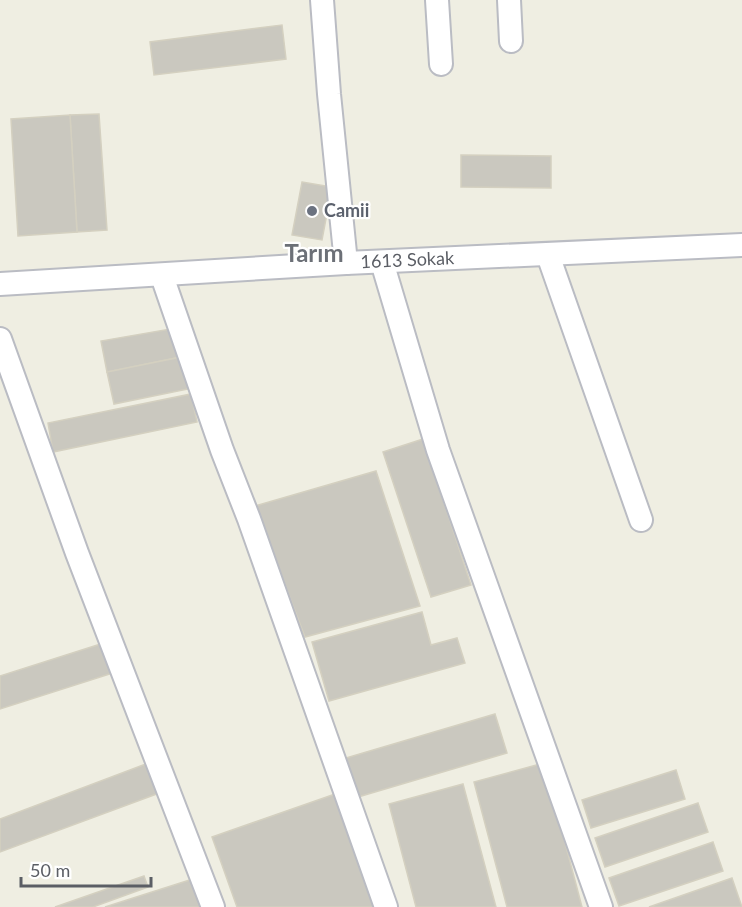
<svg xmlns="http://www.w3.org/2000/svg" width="742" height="907" font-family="Lato,sans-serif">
  <rect width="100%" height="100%" fill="#efeee2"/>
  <!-- building -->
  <g fill="#cac8bf" stroke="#d4d0c0" stroke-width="1.5">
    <polygon points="282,25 286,59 154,75 150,42"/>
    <polygon points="99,114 107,230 77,232 70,115"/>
    <polygon points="70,115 77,232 18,236 11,119"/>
    <polygon points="461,155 551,156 551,188 461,187"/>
    <polygon points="302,182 332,187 322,240 292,235"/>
    <polygon points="176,328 186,356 107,372 101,341"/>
    <polygon points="186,356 193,388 114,404 107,372"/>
    <polygon points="191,394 197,422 53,452 48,423"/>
    <polygon points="423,439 471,585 431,597 383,452"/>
    <polygon points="376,471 420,606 305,637 255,506"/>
    <polygon points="422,612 431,645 457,638 465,663 329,701 312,642"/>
    <polygon points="110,641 119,671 0,709 0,676"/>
    <polygon points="495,714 507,753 358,797 346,758"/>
    <polygon points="151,762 162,792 0,852 0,819"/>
    <polygon points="544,763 582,907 507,907 474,782"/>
    <polygon points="676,770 685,799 591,828 582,800"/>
    <polygon points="463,784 496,907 416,907 389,804"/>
    <polygon points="338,793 379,907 237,907 212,837"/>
    <polygon points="698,803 708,832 605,867 595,838"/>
    <polygon points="713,842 723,871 619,906 609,878"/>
    <polygon points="144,876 148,887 93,907 55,907"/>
    <polygon points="196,878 205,907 105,907"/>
    <polygon points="732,878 742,907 649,907"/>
  </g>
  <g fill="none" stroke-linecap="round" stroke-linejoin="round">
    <defs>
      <g id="minor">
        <polyline points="322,0 329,94 346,263"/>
        <polyline points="437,0 441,64"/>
        <polyline points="509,0 511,41"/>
        <polyline points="548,255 641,520"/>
        <polyline points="382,262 438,450 601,907"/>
        <polyline points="162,276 222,450 249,519 386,907"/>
        <path id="s1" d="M 0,284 L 346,263 L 742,245"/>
        <polyline points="0,339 77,553 213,907"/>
      </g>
    </defs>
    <!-- minor casing -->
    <use href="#minor" stroke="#babcc3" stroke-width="26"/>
    <!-- minor -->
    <use href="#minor" stroke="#fff" stroke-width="22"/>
  </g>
  <!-- markers -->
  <circle fill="#6b7280" stroke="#fff" stroke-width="2" cx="312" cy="211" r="6"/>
  <g text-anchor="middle" stroke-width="4.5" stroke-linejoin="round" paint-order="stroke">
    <!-- worship labels -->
    <g font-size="18" font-weight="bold" fill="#5b616d" stroke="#fff" text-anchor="start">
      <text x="324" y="217">Camii</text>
    </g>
    <!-- street labels -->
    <g font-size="18" fill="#5b5e65" stroke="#fff">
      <text dy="6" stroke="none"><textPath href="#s1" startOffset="408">1613 Sokak</textPath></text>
    </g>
    <!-- district labels -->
    <g font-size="24" font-weight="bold" fill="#6c7077" stroke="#fff">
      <text x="314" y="262">Tarım</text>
    </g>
  </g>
  <!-- scale -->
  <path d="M21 877v9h130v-9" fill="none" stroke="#5b5e65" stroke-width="3"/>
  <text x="30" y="877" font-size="18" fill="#5b5e65" stroke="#ffffff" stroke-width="4.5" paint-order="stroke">50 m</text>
</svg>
